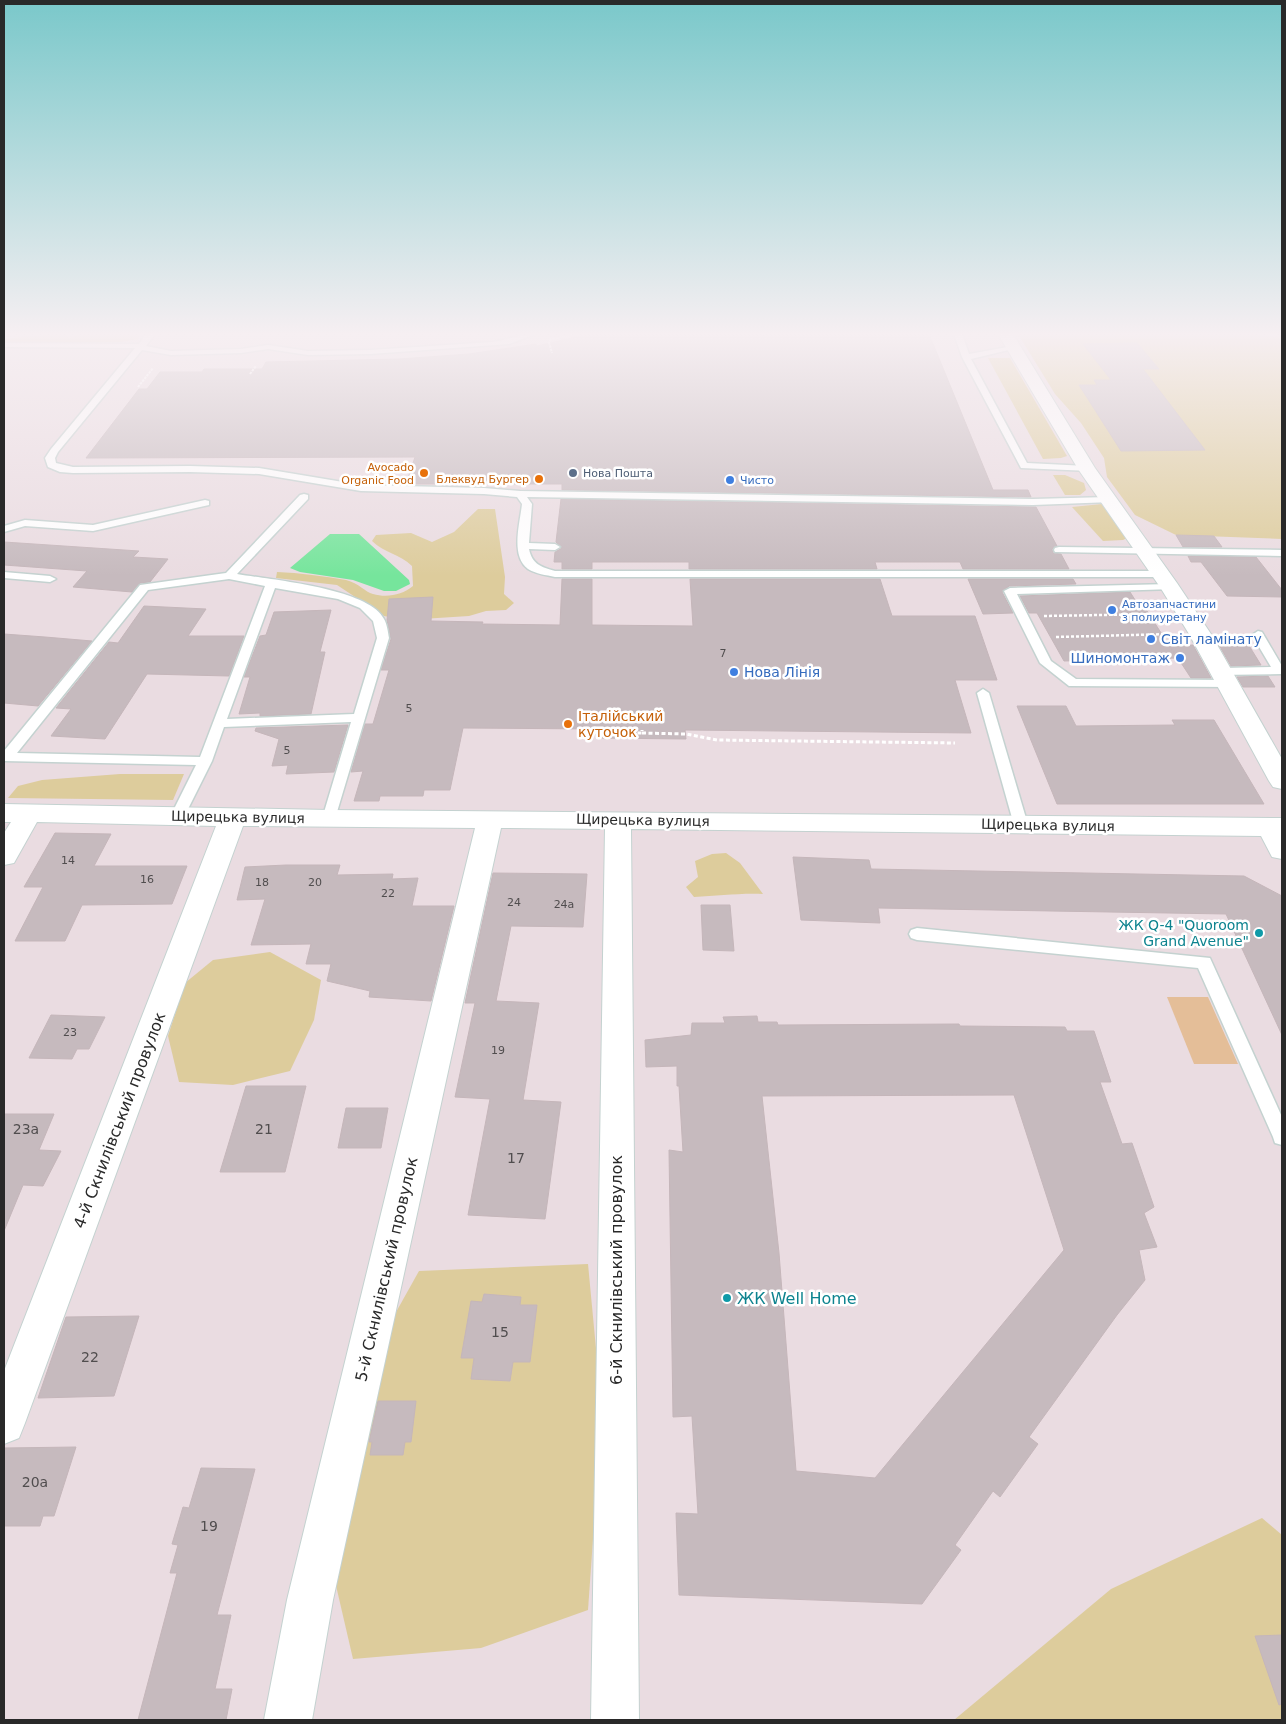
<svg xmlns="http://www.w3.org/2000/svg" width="1286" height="1724" font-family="'DejaVu Sans',sans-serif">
  <rect width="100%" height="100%" fill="#eadce1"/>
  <!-- green -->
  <g fill="#ddcc9c">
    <polygon points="52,334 64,334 70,338 81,334 140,334 138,339 121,342 4,342 4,339"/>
    <polygon points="1018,334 1252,334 1282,338 1282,539 1176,535 1135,515 1107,477 1104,458 1081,423 1055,394"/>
    <polygon points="988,358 1010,358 1067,456 1061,458 1043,459"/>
    <polygon points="1053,475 1065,475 1084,483 1086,490 1080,495 1065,495"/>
    <polygon points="1102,504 1111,509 1129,537 1123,540 1103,541 1072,507"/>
    <path d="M 478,509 L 495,509 L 505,577 L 504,594 L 514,603 L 506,610 L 486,611 L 469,616 L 406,620 L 384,616 L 337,585 L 276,578 L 277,572 C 300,573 324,576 346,580 C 359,583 365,592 373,594 C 387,598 402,595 413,586 L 412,566 C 400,554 384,553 372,541 L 376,535 L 411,533 L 432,542 L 454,532 Z"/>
    <polygon points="120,774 184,774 173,800 8,798 18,786 42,780"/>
    <path d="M 726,853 L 740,863 L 763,894 C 739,893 718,896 694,897 L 686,887 L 698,877 L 695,861 L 712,854 Z"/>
    <polygon points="270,952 321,980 314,1020 290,1071 233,1085 179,1082 168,1036 185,983 213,960"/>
    <polygon points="588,1264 602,1412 588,1610 481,1648 353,1659 331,1564 386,1330 419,1271"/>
    <polygon points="1262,1518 1282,1535 1282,1720 954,1720 1111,1589"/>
  </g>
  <!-- pitch -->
  <polygon fill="#e4be98" points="1167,997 1208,997 1238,1064 1194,1064"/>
  <!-- water -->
  <polygon fill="#76e59c" points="330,534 359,534 409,580 410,584 396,591 384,591 353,580 300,572 290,568"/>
  <!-- building -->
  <g fill="#c6babe" stroke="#c5b6ba" fill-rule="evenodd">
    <polygon points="589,334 929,334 993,490 1028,490 1031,497 562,490 562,484 406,484 415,457 86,458 139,389 147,389 160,372 202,372 204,369 262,369 266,362 399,359 469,354 536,344 537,346"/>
    <polygon points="1137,343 1159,369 1143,369 1205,450 1121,451 1079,385 1097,385 1094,380 1111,380 1083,344"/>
    <polygon points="561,499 1036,507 1057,546 1052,549 1053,553 1061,554 1069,569 963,569 960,562 875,562 877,569 689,569 689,562 592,562 592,569 562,569 562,562 554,562 555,552 562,548 556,542"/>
    <polygon points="1176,535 1214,536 1222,547 1183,547"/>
    <polygon points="4,542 139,551 133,557 168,559 150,582 140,583 132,592 73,587 87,571 4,565"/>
    <polygon points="1188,556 1256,557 1282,590 1282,597 1227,596 1201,562 1191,562"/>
    <polygon points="562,579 592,579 592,625 693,626 690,579 880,579 892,616 975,616 997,680 955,680 971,733 685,730 686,739 598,738 598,729 463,728 450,790 424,790 423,796 380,796 379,801 354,801 363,771 351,772 365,724 373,724 389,670 381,670 391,639 387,620 389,599 433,597 431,621 483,622 482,624 560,625"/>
    <polygon points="968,579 1073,579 1076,584 1009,586 1002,592 1013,613 983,614"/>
    <polygon points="1130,592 1137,603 1142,603 1177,658 1064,661 1037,613 1029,613 1020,596"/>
    <polygon points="144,606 206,609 188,636 244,636 229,676 147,674 105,739 51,736 71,709 56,708 109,642 118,643"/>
    <polygon points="331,610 320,652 325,652 311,714 260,716 260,713 239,714 250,677 244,677 260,636 266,635 274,612"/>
    <polygon points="4,634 45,637 92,641 38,706 4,703"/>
    <polygon points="1248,644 1261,665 1231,666 1219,645"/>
    <polygon points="1193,645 1211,678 1191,678 1170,646"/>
    <polygon points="1268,676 1275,687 1243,687 1237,677"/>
    <polygon points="1017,706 1066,706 1076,726 1175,725 1172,720 1214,720 1264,804 1057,804"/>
    <polygon points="348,725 334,772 286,774 288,765 272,766 279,739 255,731 256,728"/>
    <polygon points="55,833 111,834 94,866 187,866 172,904 82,905 65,941 15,941 43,887 24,887"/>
    <polygon points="793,857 869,860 871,869 1244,876 1282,896 1282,1035 1226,914 878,908 880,923 801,920"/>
    <polygon points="286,865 340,865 337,875 393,874 392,879 418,878 412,906 454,906 431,1001 369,997 370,991 327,981 331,964 306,964 311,944 251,945 265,899 237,900 245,867"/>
    <polygon points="493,873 587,874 583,927 511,926 496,1001 539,1003 523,1100 561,1102 545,1219 468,1215 490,1099 455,1097 475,1003 465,1003"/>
    <polygon points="701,905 730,905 734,951 703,950"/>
    <polygon points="51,1015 105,1017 89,1049 77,1049 72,1059 29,1058"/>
    <path d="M 757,1016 L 758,1022 L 777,1022 L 778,1025 L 959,1024 L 960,1026 L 1065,1027 L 1067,1031 L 1094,1031 L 1111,1082 L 1100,1082 L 1122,1144 L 1132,1143 L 1154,1207 L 1144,1213 L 1157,1247 L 1139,1250 L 1145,1280 L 1117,1315 L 1029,1437 L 1038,1444 L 1000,1497 L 993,1491 L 955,1545 L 961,1550 L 922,1604 L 679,1595 L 676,1513 L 698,1514 L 692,1416 L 673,1417 L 669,1150 L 683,1152 L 679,1086 L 677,1086 L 677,1066 L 646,1067 L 645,1040 L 691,1035 L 692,1023 L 725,1023 L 723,1017 ZM 1014,1095 L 1064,1250 L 875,1478 L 796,1471 L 779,1253 L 762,1096 Z"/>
    <polygon points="246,1086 306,1086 285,1172 220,1172"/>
    <polygon points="346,1108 388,1108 381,1148 338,1148"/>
    <polygon points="4,1114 54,1114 39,1150 61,1151 43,1186 23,1185 4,1231"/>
    <polygon points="484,1294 521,1297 520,1305 537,1305 530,1362 513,1362 510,1381 471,1379 474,1358 461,1358 471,1301 482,1302"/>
    <polygon points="139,1316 114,1396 38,1398 66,1317"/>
    <polygon points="378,1401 416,1401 411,1442 405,1442 403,1455 370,1455 372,1442 369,1442"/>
    <polygon points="76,1447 54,1516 43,1516 40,1526 4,1526 4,1448"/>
    <polygon points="201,1468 255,1469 217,1615 231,1615 215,1689 232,1689 226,1720 138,1720 177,1573 170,1573 178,1545 172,1544 183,1507 189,1508"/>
    <polygon points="1282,1635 1282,1704 1279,1705 1255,1636"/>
  </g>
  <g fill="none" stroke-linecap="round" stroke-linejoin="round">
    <defs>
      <g id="lane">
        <path d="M 146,334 L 155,334 L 146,346 L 171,351 L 241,349 L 268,345 L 308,351 L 370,350 L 492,342 C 507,340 521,334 536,334 L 509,344 L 370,354 L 308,355 L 268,349 L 241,353 L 171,355 L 142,350 L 58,452 L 55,458 L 56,463 L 73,467 L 190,466 L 259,468 L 361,485 L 484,488 L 520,491 L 1033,499 L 1108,497 L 1112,498 L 1112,502 L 1033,505 L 527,497 L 532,504 L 529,543 L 555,544 L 560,547 L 555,550 L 529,549 C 532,564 541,567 555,571 L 1159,571 L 1165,574 L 1159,577 L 555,577 C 546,575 536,574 528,569 C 510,556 520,523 522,504 L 517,497 L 484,494 L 361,491 L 259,474 L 190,472 L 73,473 L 60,472 L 48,467 L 45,458 L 51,449 L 135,348 L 4,347 L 4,343 L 139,344 Z"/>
        <polygon points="954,334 962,334 969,354 1013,346 1017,348 971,359 1027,463 1087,466 1092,469 1090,471 1021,468 962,357"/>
        <path d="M 304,494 L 308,495 L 308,499 L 237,574 C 271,580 368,588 384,619 C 387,624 388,632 389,638 L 334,822 L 324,822 L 322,819 L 351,722 L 224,727 L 212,761 L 185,815 L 183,818 L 173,818 L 171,815 L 196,765 L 4,761 L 4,751 L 140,585 L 226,573 L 300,495 ZM 229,579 L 265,586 L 200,757 L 17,753 L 148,590 ZM 275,588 L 338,599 L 360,608 L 373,621 L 377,638 L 354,714 L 227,719 Z"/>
        <polygon points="205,500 209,501 209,505 93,531 25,526 4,532 4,526 25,520 93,525"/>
        <polygon points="1059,547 1282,550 1282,556 1055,552 1054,550 1055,548"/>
        <polygon points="4,572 50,576 56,579 50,582 4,578"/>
        <polygon points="1170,584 1174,585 1176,587 1174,589 1017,594 1051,661 1076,679 1229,680 1235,684 1233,687 1069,686 1040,663 1004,591 1010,588"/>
        <polygon points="1258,631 1262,632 1282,666 1282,674 1218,675 1216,672 1222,668 1271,667 1252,635"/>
        <polygon points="983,689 989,693 1028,825 1026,828 1016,828 1014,825 977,693"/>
        <polygon points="917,928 1210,958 1282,1117 1282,1145 1275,1143 1273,1137 1198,968 917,940 911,938 909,934 911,930"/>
      </g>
      <g id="street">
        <polygon points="998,334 1013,334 1095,468 1177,583 1211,634 1282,759 1282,789 1273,787 1269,781 1189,634 1160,587 1078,469"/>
        <polygon points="4,804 329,810 1282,818 1282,859 1272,857 1261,836 631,829 639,1720 591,1720 605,829 501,828 333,1600 312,1720 264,1720 287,1600 475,828 243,826 25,1423 19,1438 4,1444 4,1371 216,826 37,822 14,863 4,865 4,833 11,822 4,822"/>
      </g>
    </defs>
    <!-- lane casing -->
    <use href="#lane" stroke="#c4d2d0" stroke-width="3"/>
    <!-- street casing -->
    <use href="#street" stroke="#c4d2d0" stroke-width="2"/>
    <!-- path-far2 -->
    <g stroke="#fff" stroke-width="2" stroke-dasharray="2.5 1" stroke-linecap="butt">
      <polyline points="549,340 575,334"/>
      <polyline points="549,342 552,353"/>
      <polyline points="250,374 256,366"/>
      <polyline points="138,387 153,368"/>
    </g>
    <!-- path-far1 -->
    <g stroke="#fff" stroke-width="2.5" stroke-dasharray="3 2" stroke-linecap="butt">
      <polyline points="1044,616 1158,614"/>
      <polyline points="1056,637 1172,634"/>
    </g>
    <!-- path -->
    <g stroke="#fff" stroke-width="3" stroke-dasharray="4 2.5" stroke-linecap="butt">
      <polyline points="579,732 642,733 642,730"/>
      <polyline points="642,733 686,734 717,740 955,743"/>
    </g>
    <!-- lane -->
    <use href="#lane" fill="#fff" fill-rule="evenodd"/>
    <!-- street -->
    <use href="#street" fill="#fff" fill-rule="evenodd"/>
  </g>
  <!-- sky -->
  <linearGradient id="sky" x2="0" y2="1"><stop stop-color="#7ac8ca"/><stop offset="0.58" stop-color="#f6eff2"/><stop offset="1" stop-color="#f6eff2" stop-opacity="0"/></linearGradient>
  <rect width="1286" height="576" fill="url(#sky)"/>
  <!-- markers -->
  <g fill="#e8710a" stroke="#fff" stroke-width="2">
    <circle cx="424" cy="473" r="5"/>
    <circle cx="539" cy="479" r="5"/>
    <circle cx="568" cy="724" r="5"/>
  </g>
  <circle fill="#5c6f8a" stroke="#fff" stroke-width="2" cx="573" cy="473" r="5"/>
  <g fill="#3f7fe0" stroke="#fff" stroke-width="2">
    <circle cx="730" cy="480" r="5"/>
    <circle cx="1112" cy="610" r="5"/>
    <circle cx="1151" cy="639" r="5"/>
    <circle cx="1180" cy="658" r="5"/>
    <circle cx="734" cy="672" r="5"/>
  </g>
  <g fill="#0f9aa8" stroke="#fff" stroke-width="2">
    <circle cx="1259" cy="933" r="5"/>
    <circle cx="727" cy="1298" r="5"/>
  </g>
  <g text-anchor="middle" stroke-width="5" stroke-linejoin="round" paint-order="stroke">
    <!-- far-food labels -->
    <g font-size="11" fill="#c56008" stroke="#fff" text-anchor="end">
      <text x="414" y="471">Avocado<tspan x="414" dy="13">Organic Food</tspan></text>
      <text x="529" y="483">Блеквуд Бургер</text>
    </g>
    <!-- far-service labels -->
    <g font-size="11" fill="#4e5e75" stroke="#fff" text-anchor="start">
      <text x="583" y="477">Нова Пошта</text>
    </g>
    <!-- far-shop labels -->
    <g font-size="11" fill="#366cbe" stroke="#fff" text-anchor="start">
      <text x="740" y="484">Чисто</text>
      <text x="1122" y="608">Автозапчастини<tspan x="1122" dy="13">з полиуретану</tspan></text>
    </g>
    <!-- number labels -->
    <g font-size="11" fill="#504d4e">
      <text x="723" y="657">7</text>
      <text x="409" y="712">5</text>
      <text x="287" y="754">5</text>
      <text x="68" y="864">14</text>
      <text x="147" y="883">16</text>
      <text x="262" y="886">18</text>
      <text x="315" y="886">20</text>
      <text x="388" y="897">22</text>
      <text x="514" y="906">24</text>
      <text x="564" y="908">24а</text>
      <text x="70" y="1036">23</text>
      <text x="498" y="1054">19</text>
    </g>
    <!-- shop labels -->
    <g font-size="14" fill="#366cbe" stroke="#fff" text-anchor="start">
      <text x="1161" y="644">Світ ламінату</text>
      <text x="1170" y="663" text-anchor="end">Шиномонтаж</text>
      <text x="744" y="677">Нова Лінія</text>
    </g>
    <!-- food labels -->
    <g font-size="14" fill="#c56008" stroke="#fff" text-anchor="start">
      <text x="578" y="721">Італійський<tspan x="578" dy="16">куточок</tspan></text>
    </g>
    <!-- street labels -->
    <g font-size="14" fill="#292929" stroke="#fff">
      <text transform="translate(238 817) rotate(1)" y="5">Щирецька вулиця</text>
      <text transform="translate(643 820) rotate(1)" y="5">Щирецька вулиця</text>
      <text transform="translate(1048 825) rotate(1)" y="5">Щирецька вулиця</text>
    </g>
    <!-- culture labels -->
    <g font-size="14" fill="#0d838f" stroke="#fff" text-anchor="end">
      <text x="1249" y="930">ЖК Q-4 "Quoroom<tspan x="1249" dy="16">Grand Avenue"</tspan></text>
    </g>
    <!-- near-number labels -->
    <g font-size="14" fill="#504d4e">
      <text x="26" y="1134">23а</text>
      <text x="264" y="1134">21</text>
      <text x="516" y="1163">17</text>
      <text x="500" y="1337">15</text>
      <text x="90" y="1362">22</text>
      <text x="35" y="1487">20а</text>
      <text x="209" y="1531">19</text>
    </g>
    <!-- near-street labels -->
    <g font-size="16" fill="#292929" stroke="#fff">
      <text transform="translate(119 1120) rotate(-69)" y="6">4-й Скнилівський провулок</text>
      <text transform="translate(386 1269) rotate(-77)" y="6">5-й Скнилівський провулок</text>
      <text transform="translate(616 1270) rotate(-90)" y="6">6-й Скнилівський провулок</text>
    </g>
    <!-- near-culture labels -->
    <g font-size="16" fill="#0d838f" stroke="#fff" text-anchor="start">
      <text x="737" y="1304">ЖК Well Home</text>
    </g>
  </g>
  <!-- border -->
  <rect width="1286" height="1724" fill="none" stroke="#292929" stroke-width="10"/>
</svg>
